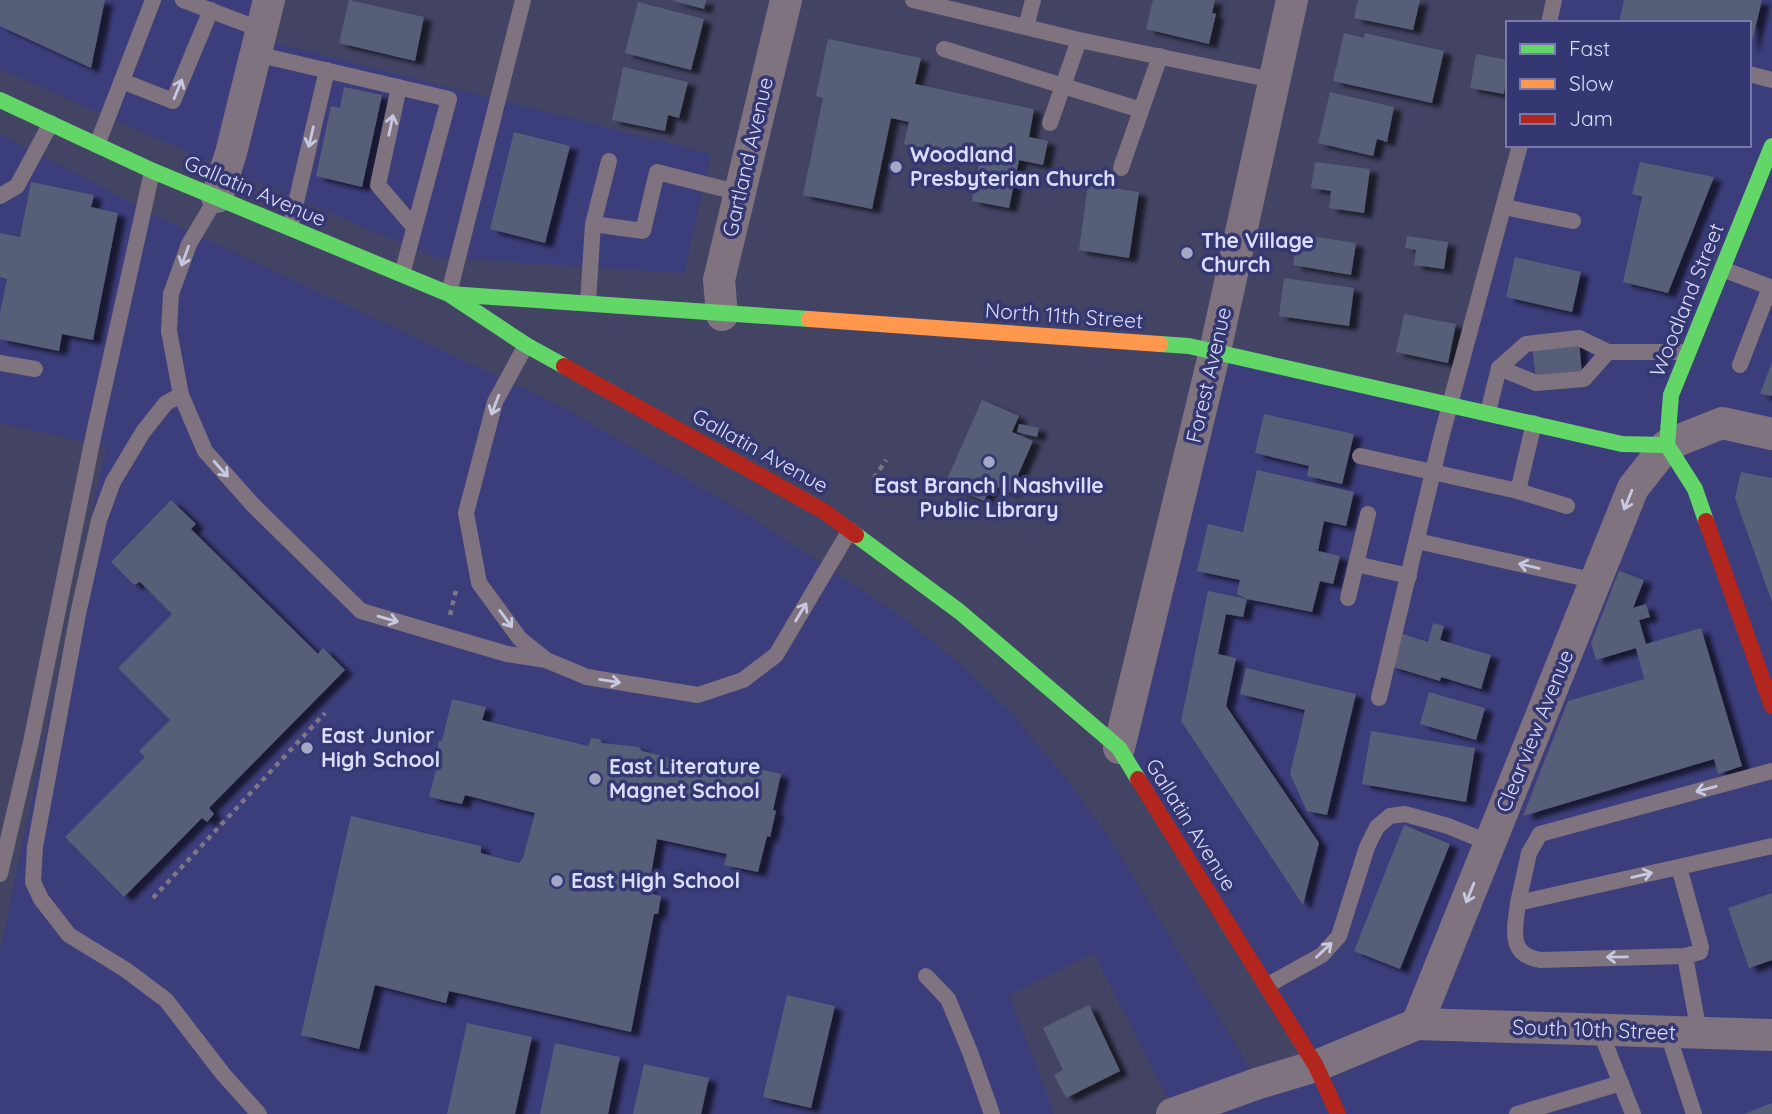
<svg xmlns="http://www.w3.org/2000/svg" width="1772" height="1114" font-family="Quicksand,sans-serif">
  <defs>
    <filter id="shadow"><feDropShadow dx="8" dy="4.5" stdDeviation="2" flood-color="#0009"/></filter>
  </defs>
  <rect width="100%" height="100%" fill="#434464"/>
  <!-- built -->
  <g fill="#3c3d7b">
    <polygon points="0,0 269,0 260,39 711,154 684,273 433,257 201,158 0,69"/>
    <polygon points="1554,0 1772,0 1772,1114 1172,1114 1175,1112 1094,953 1009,995 1054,1114 0,1114 0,952 106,447 0,423 0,134 161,218 560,406 743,512 905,619 960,664 1014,716 1067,780 1112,842 1259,1083 1315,1066 1119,748 1215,351 1452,403 1520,145 1749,145 1749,23 1549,23"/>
  </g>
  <!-- building -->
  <g fill="#575e77" filter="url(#shadow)">
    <polygon points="0,0 105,0 91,68 0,26"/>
    <polygon points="349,0 424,17 415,61 339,43"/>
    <polygon points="670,0 706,0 704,9"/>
    <polygon points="1153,0 1215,0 1212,13 1216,14 1209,44 1146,29"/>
    <polygon points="1358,0 1420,0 1413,30 1354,18"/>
    <polygon points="1624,0 1762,0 1750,50 1749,23 1619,23"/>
    <polygon points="638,2 704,19 691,70 625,53"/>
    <polygon points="1344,33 1364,38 1365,33 1444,51 1432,103 1333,81"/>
    <polygon points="828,39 921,58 915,84 1034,109 1029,137 1048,141 1043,165 1019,160 1009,208 972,201 980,160 904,144 909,122 891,118 872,209 803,195 823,98 816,96"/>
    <polygon points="1476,54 1508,60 1504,94 1470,88"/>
    <polygon points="623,67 688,82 679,118 668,115 665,131 612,120"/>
    <polygon points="344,87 382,95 362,187 316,176 331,106 340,108"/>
    <polygon points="1330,92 1394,107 1387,142 1377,139 1373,156 1318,143"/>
    <polygon points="514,132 570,146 545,243 490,229"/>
    <polygon points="1315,162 1370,169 1364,213 1329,208 1331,191 1311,188"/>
    <polygon points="1640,162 1714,177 1668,293 1623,282 1642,197 1632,194"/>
    <polygon points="31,182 94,195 91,207 118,213 93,340 62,334 59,351 0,339 0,313 7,279 0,277 0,233 20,237"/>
    <polygon points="1088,184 1139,192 1129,258 1079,250"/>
    <polygon points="1297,234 1356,243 1351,275 1293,265"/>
    <polygon points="1407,236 1448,242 1444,269 1414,265 1416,250 1405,248"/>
    <polygon points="1515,257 1581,272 1572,312 1506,297"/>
    <polygon points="1284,278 1354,288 1349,326 1279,316"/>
    <polygon points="1404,314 1456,324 1448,363 1396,352"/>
    <polygon points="1579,341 1582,374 1536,379 1532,346"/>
    <polygon points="1772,362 1772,396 1760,394"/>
    <polygon points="982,400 1019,416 1012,432 1033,441 1010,493 992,485 984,501 945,484"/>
    <polygon points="1264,414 1354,434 1342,484 1307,476 1309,466 1255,453"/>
    <polygon points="1019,424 1039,428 1037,437 1017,432"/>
    <polygon points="1257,470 1354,492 1346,526 1324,521 1318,551 1340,556 1333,584 1320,581 1312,612 1247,599 1237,594 1240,580 1197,571 1208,524 1243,532"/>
    <polygon points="1741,472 1772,478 1772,602 1735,498"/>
    <polygon points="171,500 196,524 191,529 318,654 323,648 345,670 209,808 214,814 207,822 202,818 124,897 65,837 145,757 139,751 170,720 118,668 172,614 140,582 134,585 111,562"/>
    <polygon points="1619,571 1644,580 1633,608 1646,604 1650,617 1639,620 1646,644 1701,628 1742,766 1718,774 1714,759 1523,816 1568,701 1644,679 1636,648 1596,660 1591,643"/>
    <polygon points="1208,591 1247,599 1243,617 1226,614 1218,654 1236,658 1226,706 1319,843 1303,905 1181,721"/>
    <polygon points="1433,623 1444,626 1440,640 1491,655 1481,689 1441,677 1440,681 1390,666 1400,633 1428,642"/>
    <polygon points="1246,668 1356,694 1327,815 1307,811 1290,774 1305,710 1240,694"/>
    <polygon points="1429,692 1485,708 1476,740 1420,724"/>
    <polygon points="452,699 486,707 482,720 588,746 591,738 600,739 602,743 639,747 642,751 746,776 747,766 781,774 773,810 776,811 770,837 767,836 758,872 724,865 727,854 657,839 648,893 661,896 658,914 654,914 631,1032 449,991 446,1003 375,985 359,1049 301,1035 351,816 481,846 481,853 506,860 519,863 523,858 535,813 465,795 462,804 429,797 438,762 434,760 439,741 442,741"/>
    <polygon points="1371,731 1475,748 1466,802 1362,784"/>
    <polygon points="1404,825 1450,844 1400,969 1354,951"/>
    <polygon points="1772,893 1772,960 1749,968 1728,908"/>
    <polygon points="787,995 835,1006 811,1108 763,1097"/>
    <polygon points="1089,1005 1120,1071 1066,1098 1054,1075 1063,1070 1043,1028"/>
    <polygon points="467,1023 532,1037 515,1114 447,1114"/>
    <polygon points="555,1043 620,1057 608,1114 540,1114"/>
    <polygon points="644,1064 709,1078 701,1114 633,1114"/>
    <polygon points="1772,1103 1772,1114 1744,1114"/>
  </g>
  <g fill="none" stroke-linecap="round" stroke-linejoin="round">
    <!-- path -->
    <g stroke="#7d7685" stroke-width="4.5" stroke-dasharray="5 5" stroke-linecap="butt">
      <polyline points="874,478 886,460"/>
      <polyline points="450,615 457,586"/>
      <polyline points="153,898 325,713"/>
    </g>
    <!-- lane -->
    <g stroke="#7e737f" stroke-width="16">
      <polyline points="183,0 262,30"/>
      <polyline points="913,0 1079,40 1273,80"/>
      <polyline points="1549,23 1554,0"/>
      <polyline points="1026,27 1033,0"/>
      <polyline points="944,49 1141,110"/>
      <polyline points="256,54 449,99 402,274"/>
      <polyline points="1749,74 1772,80"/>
      <polyline points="122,81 173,101 211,10"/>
      <polyline points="399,87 378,185 414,227"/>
      <polyline points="1050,123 1079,40"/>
      <polyline points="97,145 153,0"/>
      <polyline points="1121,168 1160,56"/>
      <polyline points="0,196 17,186 51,123"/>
      <polyline points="217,197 189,244 171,294 169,331 181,395 205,451 253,505 361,611 507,654 546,660 587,677 698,695 743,680 776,655 850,530"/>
      <polyline points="1504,207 1573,221"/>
      <polyline points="593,224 609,161"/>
      <polyline points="290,228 327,70"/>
      <polyline points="1722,269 1770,287 1740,365"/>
      <polyline points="449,293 523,0"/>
      <polyline points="588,303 593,224 643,231 657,172 740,193"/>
      <polyline points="526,345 495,402 466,513 479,583 520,639 544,658"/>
      <polyline points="0,363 35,369"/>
      <polyline points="1499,368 1536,383 1584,379 1608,352"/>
      <polyline points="181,395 166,403 143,432 113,482 99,520 78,614 35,847 33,882 41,899 69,935 126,970 166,1000 223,1074 259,1114"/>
      <polyline points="1488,412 1499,368 1526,344 1579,338 1608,352 1688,352"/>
      <polyline points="1360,456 1518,491 1567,506"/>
      <polyline points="1518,491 1534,423"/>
      <polyline points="1417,541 1596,581"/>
      <polyline points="1356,564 1368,514"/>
      <polyline points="1348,598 1356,564 1409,576"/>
      <polyline points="1379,698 1441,438 1520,145"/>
      <path d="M 1679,867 L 1701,947 L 1700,952 L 1685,956 L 1541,960 C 1507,955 1515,929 1518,903 L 1772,846"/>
      <polyline points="0,874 31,742 94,433 152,172"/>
      <polyline points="1518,903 1529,853 1540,834 1772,771"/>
      <polyline points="1685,956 1699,1032"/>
      <polyline points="926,976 948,999 970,1052 992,1114"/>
      <polyline points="1266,986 1322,955 1339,936 1367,847 1377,827 1390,816 1405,814 1448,826 1490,843"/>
      <polyline points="1600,1031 1633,1114"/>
      <polyline points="1667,1031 1694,1114"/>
      <polyline points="1517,1114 1621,1083"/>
    </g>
    <!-- street -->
    <g stroke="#7e737f" stroke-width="32">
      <polyline points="217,197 231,153 269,0"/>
      <polyline points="722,315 719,280 786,0"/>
      <polyline points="1119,748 1215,351 1292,0"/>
      <polyline points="1417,1024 1633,488 1667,445 1722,423 1772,434"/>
      <polyline points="1172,1114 1259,1083 1316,1066 1417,1024 1772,1035"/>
    </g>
    <!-- fast -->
    <g stroke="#63d668" stroke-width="16">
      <polyline points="0,100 153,171 449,294 526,345 564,366"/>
      <polyline points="450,294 809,319"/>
      <polyline points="1160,344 1189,346 1622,444 1667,445"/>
      <polyline points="1706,521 1695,489 1667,445 1671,395 1772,146"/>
      <polyline points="856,535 960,612 1119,748 1138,779"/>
    </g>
    <!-- slow -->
    <polyline stroke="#ff974d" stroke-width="16" points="809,319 1160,344"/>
    <!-- jam -->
    <g stroke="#b3261e" stroke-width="16">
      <polyline points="564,366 825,512 856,535"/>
      <polyline points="1706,521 1772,706"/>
      <polyline points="1138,779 1316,1066 1338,1114"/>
    </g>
  </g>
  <!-- one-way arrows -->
  <defs><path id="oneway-shaft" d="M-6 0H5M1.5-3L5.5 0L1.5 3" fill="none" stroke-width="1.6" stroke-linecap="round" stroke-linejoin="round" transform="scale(1.75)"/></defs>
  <g stroke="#c7c8e1">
    <use href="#oneway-shaft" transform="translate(178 89) rotate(-68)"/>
    <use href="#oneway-shaft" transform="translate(391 125) rotate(-78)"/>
    <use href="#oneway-shaft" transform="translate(311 137) rotate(103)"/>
    <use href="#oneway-shaft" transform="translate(185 256) rotate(110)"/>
    <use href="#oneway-shaft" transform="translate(495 405) rotate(111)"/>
    <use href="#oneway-shaft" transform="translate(221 469) rotate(48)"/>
    <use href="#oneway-shaft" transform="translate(1628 500) rotate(112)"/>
    <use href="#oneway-shaft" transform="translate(1529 566) rotate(-167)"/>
    <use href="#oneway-shaft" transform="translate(801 612) rotate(-59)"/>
    <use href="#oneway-shaft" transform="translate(388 619) rotate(16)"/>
    <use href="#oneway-shaft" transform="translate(506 619) rotate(54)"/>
    <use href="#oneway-shaft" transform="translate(610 681) rotate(9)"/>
    <use href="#oneway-shaft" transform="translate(1706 789) rotate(165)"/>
    <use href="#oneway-shaft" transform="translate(1642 875) rotate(-13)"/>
    <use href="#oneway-shaft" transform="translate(1470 893) rotate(112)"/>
    <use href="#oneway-shaft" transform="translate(1324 950) rotate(-43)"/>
    <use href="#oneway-shaft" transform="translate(1617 957) rotate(179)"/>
  </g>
  <!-- markers -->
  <g fill="#a4a7c6" stroke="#353772" stroke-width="2.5">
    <circle cx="896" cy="167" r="7"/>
    <circle cx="1187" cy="253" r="7"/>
    <circle cx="989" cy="462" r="7"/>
    <circle cx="307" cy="748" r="7"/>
    <circle cx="595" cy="779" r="7"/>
    <circle cx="557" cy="881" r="7"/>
  </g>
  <g text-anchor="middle" stroke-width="7" stroke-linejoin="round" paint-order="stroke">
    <!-- poi labels -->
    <g font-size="21" font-weight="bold" fill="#d9ddfa" stroke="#353772" text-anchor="start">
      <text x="910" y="162">Woodland<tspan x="910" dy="24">Presbyterian Church</tspan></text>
      <text x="1201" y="248">The Village<tspan x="1201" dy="24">Church</tspan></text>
      <text x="989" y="493" text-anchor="middle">East Branch | Nashville<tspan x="989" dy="24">Public Library</tspan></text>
      <text x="321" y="743">East Junior<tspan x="321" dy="24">High School</tspan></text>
      <text x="609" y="774">East Literature<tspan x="609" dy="24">Magnet School</tspan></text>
      <text x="571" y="888">East High School</text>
    </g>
    <!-- street labels -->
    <g font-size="21" fill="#d9ddfa" stroke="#353772">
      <text transform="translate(748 157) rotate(-77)" y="7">Gartland Avenue</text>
      <text transform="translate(255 191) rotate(23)" y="7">Gallatin Avenue</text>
      <text transform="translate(1687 300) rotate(-68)" y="7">Woodland Street</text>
      <text transform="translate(1064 316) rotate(4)" y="7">North 11th Street</text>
      <text transform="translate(1209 375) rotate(-77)" y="7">Forest Avenue</text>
      <text transform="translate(760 451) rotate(29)" y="7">Gallatin Avenue</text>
      <text transform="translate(1535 731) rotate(-68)" y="7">Clearview Avenue</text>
      <text transform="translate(1191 825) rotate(58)" y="7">Gallatin Avenue</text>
      <text transform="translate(1594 1030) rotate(2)" y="7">South 10th Street</text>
    </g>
  </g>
  <!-- legend -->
  <rect x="1506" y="21" width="245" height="126" fill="#353772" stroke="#7779a8" stroke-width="2"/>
  <rect x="1520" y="44" width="35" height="10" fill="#63d668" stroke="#7779a8" stroke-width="2"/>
  <text x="1569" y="56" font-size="21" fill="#d9ddfa">Fast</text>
  <rect x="1520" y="79" width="35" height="10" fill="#ff974d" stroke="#7779a8" stroke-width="2"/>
  <text x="1569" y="91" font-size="21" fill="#d9ddfa">Slow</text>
  <rect x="1520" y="114" width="35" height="10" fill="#b3261e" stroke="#7779a8" stroke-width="2"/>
  <text x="1569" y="126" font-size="21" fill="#d9ddfa">Jam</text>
</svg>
